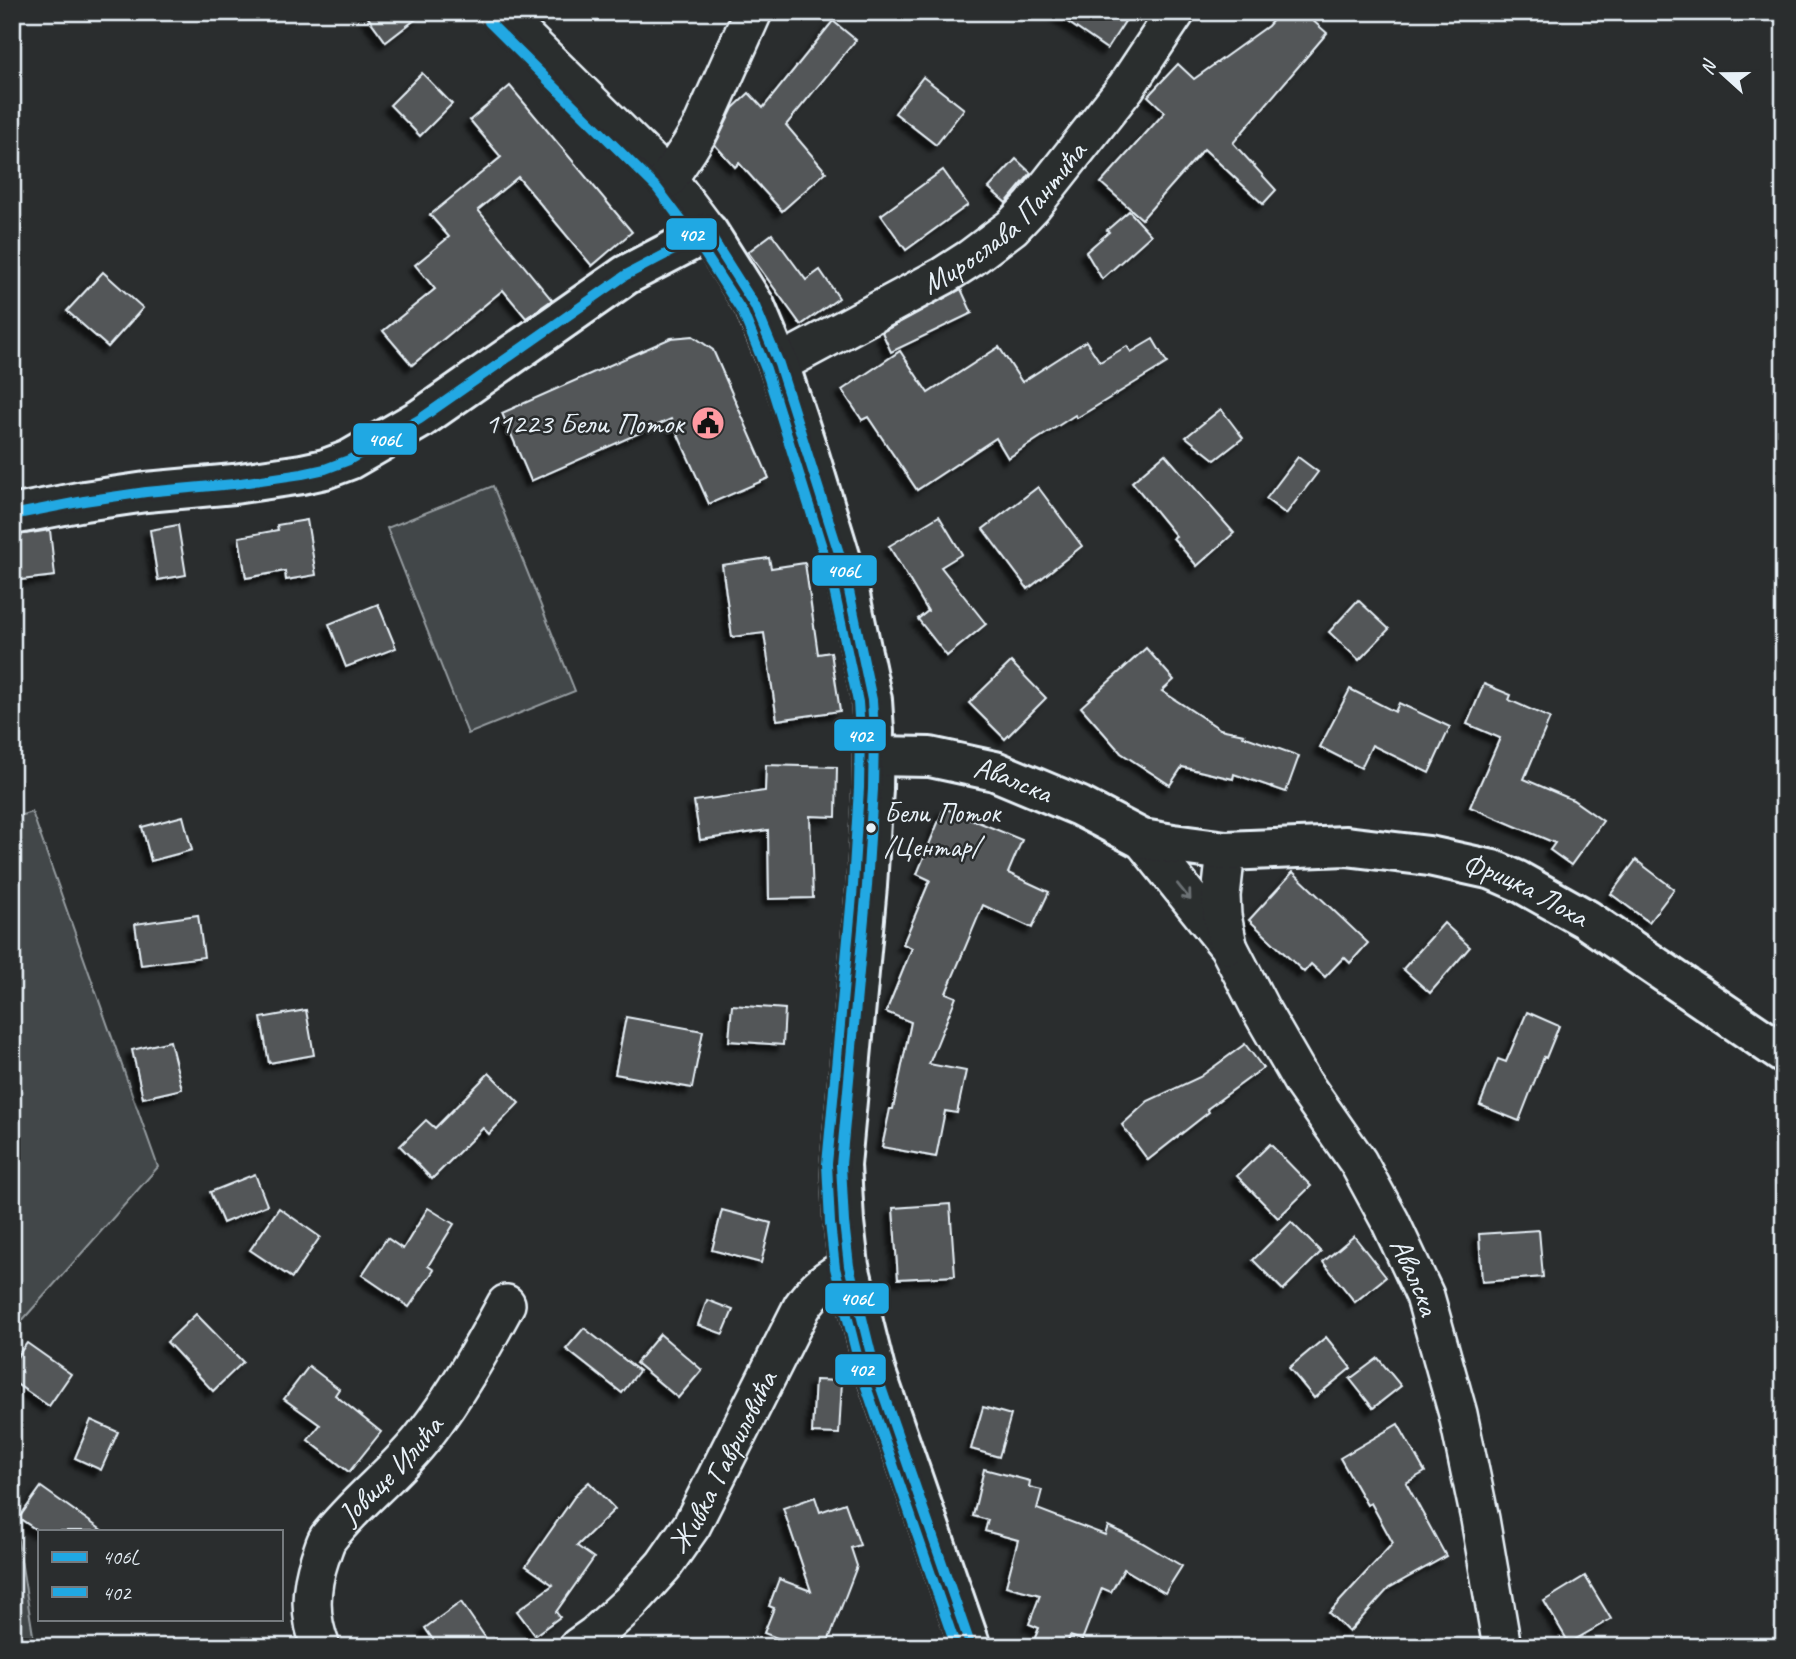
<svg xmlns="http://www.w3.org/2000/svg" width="1796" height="1659" font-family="Caveat,sans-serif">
  <defs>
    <filter id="shadow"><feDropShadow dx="-6" dy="6" stdDeviation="2" flood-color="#0009"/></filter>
  </defs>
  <rect width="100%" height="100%" fill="#2a2d2e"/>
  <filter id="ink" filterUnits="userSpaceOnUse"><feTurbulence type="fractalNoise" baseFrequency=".0143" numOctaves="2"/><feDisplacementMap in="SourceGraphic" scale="14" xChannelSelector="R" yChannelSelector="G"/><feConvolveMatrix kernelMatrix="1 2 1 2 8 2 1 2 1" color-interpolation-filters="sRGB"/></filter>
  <g filter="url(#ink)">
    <!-- green -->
    <g fill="#424648" stroke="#959ca0" stroke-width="2">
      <polygon points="493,486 575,691 468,734 387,528"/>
      <polygon points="32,812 158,1167 12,1332 12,818"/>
      <polygon points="12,1504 35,1647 12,1647"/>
    </g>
    <!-- building -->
    <g fill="#535759" stroke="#e8f1f8" stroke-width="2" filter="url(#shadow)">
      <polygon points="364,12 425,12 386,42"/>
      <polygon points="1053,12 1131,12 1107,49"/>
      <polygon points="1280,12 1303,12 1327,33 1233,143 1276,190 1263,204 1204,149 1142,219 1101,183 1165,112 1148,96 1178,64 1194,79 1268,26"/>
      <polygon points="833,21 856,40 786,125 826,172 782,211 739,163 735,167 715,145 733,108 749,93 763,108"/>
      <polygon points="422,73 452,104 420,136 390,105"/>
      <polygon points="923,77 964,109 936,145 895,113"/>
      <polygon points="510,86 632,232 592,266 518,177 478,210 552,300 526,318 503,290 412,365 383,331 435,289 415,265 449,237 430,215 501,157 470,120"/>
      <polygon points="1016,159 1031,173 1006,203 989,188"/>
      <polygon points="943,170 968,205 906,250 881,215"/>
      <polygon points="1129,211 1151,235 1102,279 1086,252 1109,232 1107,230"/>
      <polygon points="772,234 806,280 820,270 839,298 801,325 748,252"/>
      <polygon points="103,272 143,308 108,347 67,311"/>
      <polygon points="961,289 972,313 891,352 882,332"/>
      <polygon points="693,336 713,350 769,478 709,504 671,419 531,481 502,413 671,338"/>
      <polygon points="1153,339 1167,363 1077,418 1075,415 1008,458 996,438 917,490 868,417 862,420 842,390 900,351 928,393 999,347 1022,382 1086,341 1100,362 1127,346 1131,352"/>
      <polygon points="1221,409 1243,438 1215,460 1186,437"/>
      <polygon points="1165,454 1234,533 1197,566 1173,538 1176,536 1132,482"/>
      <polygon points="1298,457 1318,472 1286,514 1266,499"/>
      <polygon points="1038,487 1082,546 1028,589 983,529"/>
      <polygon points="939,516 962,554 941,567 986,624 947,656 918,619 928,611 889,546"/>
      <polygon points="307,520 316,575 286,580 285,571 246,578 239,537 278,530 277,525"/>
      <polygon points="178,525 186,575 158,580 150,530"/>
      <polygon points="50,530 55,576 12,581 12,536"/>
      <polygon points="769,558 771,568 805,563 818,654 831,652 840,711 777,720 764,633 732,637 722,565"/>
      <polygon points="1358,600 1389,629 1359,660 1329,632"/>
      <polygon points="378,604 396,648 346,667 329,624"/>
      <polygon points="1146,648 1174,680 1162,691 1220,729 1244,734 1243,736 1299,756 1286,792 1234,774 1233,779 1182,767 1170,785 1121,753 1081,707"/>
      <polygon points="1011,662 1046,698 1005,739 969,703"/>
      <polygon points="1484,684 1511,695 1509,700 1550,718 1524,779 1573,800 1603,821 1571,865 1550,850 1555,843 1470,807 1500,738 1467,724"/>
      <polygon points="1350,689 1395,712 1399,703 1450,727 1429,773 1372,745 1361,768 1320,747"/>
      <polygon points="766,765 837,767 836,817 810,816 813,898 769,899 768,830 700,840 694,801 765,791"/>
      <polygon points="944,808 1022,840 1008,873 1049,892 1032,928 983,905 946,993 956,997 929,1064 966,1071 957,1113 945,1111 936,1157 882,1147 890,1109 893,1109 911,1022 886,1012 912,948 903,944 930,880 917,874"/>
      <polygon points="183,816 192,850 151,861 142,827"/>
      <polygon points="1636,860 1674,889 1649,922 1611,894"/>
      <polygon points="1293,872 1368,943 1350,963 1344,957 1325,977 1311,964 1304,972 1249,920"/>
      <polygon points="198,915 204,957 141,965 135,924"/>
      <polygon points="1444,923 1470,947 1430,993 1403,969"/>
      <polygon points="732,1005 785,1009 783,1045 729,1041"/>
      <polygon points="306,1010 314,1055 269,1063 261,1018"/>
      <polygon points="1527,1012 1559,1026 1546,1058 1544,1057 1519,1121 1480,1105 1498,1059 1506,1062"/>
      <polygon points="626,1017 703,1031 692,1088 615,1074"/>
      <polygon points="170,1041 182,1089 143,1098 132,1050"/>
      <polygon points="1245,1044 1263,1068 1207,1109 1209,1112 1148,1160 1122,1125 1148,1101 1200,1077"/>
      <polygon points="489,1073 519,1103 489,1134 483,1128 432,1179 400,1146 426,1120 435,1128"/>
      <polygon points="1270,1144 1311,1186 1278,1218 1237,1176"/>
      <polygon points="255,1174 267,1205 223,1223 210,1192"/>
      <polygon points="950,1204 955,1276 898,1279 893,1208"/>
      <polygon points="279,1208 320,1237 292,1278 250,1250"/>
      <polygon points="428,1208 454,1224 428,1266 434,1270 409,1307 362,1275 387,1238 403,1249"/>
      <polygon points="722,1210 771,1223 761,1263 712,1250"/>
      <polygon points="1291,1222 1321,1252 1283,1290 1253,1260"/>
      <polygon points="1539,1230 1543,1277 1482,1282 1479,1234"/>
      <polygon points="1354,1236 1386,1277 1355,1302 1323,1262"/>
      <polygon points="707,1300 733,1310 723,1334 698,1325"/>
      <polygon points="196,1314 243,1362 213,1391 167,1342"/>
      <polygon points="584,1328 639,1371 622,1393 566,1349"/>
      <polygon points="660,1334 702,1370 678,1398 636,1363"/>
      <polygon points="1326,1337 1351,1368 1314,1398 1289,1368"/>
      <polygon points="27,1343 71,1374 49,1406 12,1381 12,1364"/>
      <polygon points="1378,1358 1401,1386 1373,1408 1350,1379"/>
      <polygon points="309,1366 339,1389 335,1395 381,1432 349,1472 308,1440 320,1425 284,1399"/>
      <polygon points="815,1380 842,1381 839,1434 812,1433"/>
      <polygon points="983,1407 1011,1415 999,1457 971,1449"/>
      <polygon points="91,1420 118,1432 101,1470 75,1458"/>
      <polygon points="1398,1424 1425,1472 1406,1483 1446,1556 1389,1588 1349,1632 1329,1613 1393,1543 1371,1503 1367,1505 1340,1458"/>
      <polygon points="984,1469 1030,1481 1029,1487 1042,1490 1037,1509 1105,1535 1108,1526 1141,1542 1182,1566 1165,1593 1124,1569 1111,1592 1102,1588 1082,1640 1070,1636 1066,1647 1050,1647 1034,1640 1039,1628 1029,1624 1040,1595 1006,1586 1018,1540 985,1531 988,1520 973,1516"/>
      <polygon points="589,1482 615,1509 577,1546 594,1558 556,1612 560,1617 535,1635 517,1611 553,1585 526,1566 577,1493"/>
      <polygon points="41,1487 103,1531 38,1531 19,1518"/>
      <polygon points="815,1497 820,1512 845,1503 860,1545 851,1548 857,1566 826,1647 801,1647 764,1633 774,1608 769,1606 779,1579 811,1591 783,1508"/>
      <polygon points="1585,1576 1611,1619 1569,1643 1544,1601"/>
      <polygon points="461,1602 492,1647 438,1647 425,1628"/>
    </g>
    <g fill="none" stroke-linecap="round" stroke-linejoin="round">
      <defs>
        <g id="minor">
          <polyline points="499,12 668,179 708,232"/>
          <polyline points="668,179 689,148 701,128 753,12"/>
          <path id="s1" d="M 779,364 L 943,276 L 971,258 L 1012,227 L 1032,206 L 1126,87 L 1176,12"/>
          <path id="s2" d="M 1142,839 L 1228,946 L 1262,1012 L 1303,1083 L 1358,1162 L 1390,1221 L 1425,1296 L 1458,1414 L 1480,1519 L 1502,1647"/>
          <polyline points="1226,851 1221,896 1222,916 1228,945"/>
          <path id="s3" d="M 321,1647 C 309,1618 310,1587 320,1558 C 323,1551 324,1544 328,1538 C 356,1501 396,1473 424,1436 C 456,1395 481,1350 506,1304"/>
          <path id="s4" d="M 578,1647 L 595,1635 L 630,1603 L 664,1565 L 692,1525 L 802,1307 C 816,1286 828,1278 849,1266"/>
        </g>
        <g id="tertiary">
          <polyline points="12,515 84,501 146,492 234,484 302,474 325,469 349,460 420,419 626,275 708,232 755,306 779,364 810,458 845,572 872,700 874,731 873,789 867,886 841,1165 844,1222 849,1266 875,1370 971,1647"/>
          <path id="s5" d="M 874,756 L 930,757 L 995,771 L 1079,806 L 1142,839 L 1173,844 L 1226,851 L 1346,846 L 1429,856 L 1493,870 L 1518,881 L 1586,919 L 1784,1054"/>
        </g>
      </defs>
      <!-- minor casing -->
      <use href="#minor" stroke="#e8f1f8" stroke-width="42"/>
      <!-- tertiary casing -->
      <use href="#tertiary" stroke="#e8f1f8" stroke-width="44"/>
      <!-- minor -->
      <use href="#minor" stroke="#2a2d2e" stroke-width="37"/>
      <!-- tertiary -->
      <use href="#tertiary" stroke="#2a2d2e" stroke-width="38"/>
      <defs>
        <g id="bus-1">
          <polyline points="708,232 755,306 779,364 845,572 872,700 874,731 873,789 867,886 841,1165 844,1222 849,1266 875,1370 971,1647"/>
          <polyline points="12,515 84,501 146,492 234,484 302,474 325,469 349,460 420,419 626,275 708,232"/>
        </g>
        <polyline id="bus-2" points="489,22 657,188 696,240 743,313 766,369 831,576 858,702 860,731 859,788 853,885 827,1164 830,1223 835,1268 862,1375 956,1647"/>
      </defs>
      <!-- bus-1 casing -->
      <use href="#bus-1" stroke="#2a2d2e" stroke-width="16"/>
      <!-- bus-2 casing -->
      <use href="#bus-2" stroke="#2a2d2e" stroke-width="16"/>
      <!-- bus-1 -->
      <use href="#bus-1" stroke="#20a8e3" stroke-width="10"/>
      <!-- bus-2 -->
      <use href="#bus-2" stroke="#20a8e3" stroke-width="10"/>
    </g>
    <!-- one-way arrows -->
    <defs><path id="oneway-shaft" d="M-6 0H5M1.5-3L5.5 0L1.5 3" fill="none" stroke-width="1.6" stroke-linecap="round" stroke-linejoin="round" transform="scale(1.75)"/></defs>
    <use stroke="#6c7275" href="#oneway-shaft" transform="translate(1184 892) rotate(51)"/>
  </g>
  <!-- icons -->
  <defs>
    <symbol id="civic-disc" viewBox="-11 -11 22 22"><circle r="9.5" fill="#ff9aa2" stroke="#2a2d2e"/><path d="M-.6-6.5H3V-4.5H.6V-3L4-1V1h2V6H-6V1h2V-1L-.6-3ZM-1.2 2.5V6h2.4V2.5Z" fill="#111"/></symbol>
  </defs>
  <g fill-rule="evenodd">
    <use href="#civic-disc" x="689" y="404" width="38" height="38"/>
  </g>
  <!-- markers -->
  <circle fill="#e8f1f8" stroke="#2a2d2e" stroke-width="2.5" cx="871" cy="828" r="6"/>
  <g text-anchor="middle" stroke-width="5" stroke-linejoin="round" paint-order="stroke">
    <!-- bus labels -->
    <g font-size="28" fill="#e8f1f8" stroke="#2a2d2e" text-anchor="start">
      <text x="884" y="822">Бели Поток<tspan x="884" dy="34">/Центар/</tspan></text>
    </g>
    <!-- street labels -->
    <g font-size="30" fill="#e8f1f8" stroke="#2a2d2e">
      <text dy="10" stroke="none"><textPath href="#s1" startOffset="271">Мирослава Пантића</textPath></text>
      <text dy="10" stroke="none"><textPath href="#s5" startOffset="142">Авалска</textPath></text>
      <text dy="10" stroke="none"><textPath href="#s5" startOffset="676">Фрицка Лоха</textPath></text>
      <text dy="10" stroke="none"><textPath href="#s2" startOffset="518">Авалска</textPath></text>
      <text dy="10" stroke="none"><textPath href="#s4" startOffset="238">Живка Гавриловића</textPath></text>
      <text dy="10" stroke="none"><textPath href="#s3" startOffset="205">Јовице Илића</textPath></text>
    </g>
    <!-- poi labels -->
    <g font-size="30" fill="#e8f1f8" stroke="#2a2d2e" text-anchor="end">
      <text x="684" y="433">11223 Бели Поток</text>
    </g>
  </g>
  <g stroke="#2a2d2e" stroke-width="2.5">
    <rect x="665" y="217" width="53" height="34" rx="7" fill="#20a8e3"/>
    <rect x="352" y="422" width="66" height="34" rx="7" fill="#20a8e3"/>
    <rect x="811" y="554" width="67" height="33" rx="7" fill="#20a8e3"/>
    <rect x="833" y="718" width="54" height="34" rx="7" fill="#20a8e3"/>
    <rect x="824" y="1282" width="66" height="33" rx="7" fill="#20a8e3"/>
    <rect x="834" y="1353" width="53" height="33" rx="7" fill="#20a8e3"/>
  </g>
  <g font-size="19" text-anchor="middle" font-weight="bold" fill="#fff">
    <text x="691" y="241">402</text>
    <text x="385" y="446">406L</text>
    <text x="844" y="577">406L</text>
    <text x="860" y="742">402</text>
    <text x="857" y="1305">406L</text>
    <text x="861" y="1376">402</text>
  </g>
  <!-- margin -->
  <rect width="1796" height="1659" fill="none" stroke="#2a2d2e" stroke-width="42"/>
  <rect x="21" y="21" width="1754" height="1617" fill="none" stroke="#e8f1f8" stroke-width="2.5" filter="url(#ink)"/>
  <!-- legend -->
  <rect x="38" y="1530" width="245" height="91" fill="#2a2d2e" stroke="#767b7f" stroke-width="2"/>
  <rect x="52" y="1552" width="35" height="10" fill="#20a8e3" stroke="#767b7f" stroke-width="2"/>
  <text x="102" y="1564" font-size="21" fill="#e8f1f8">406L</text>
  <rect x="52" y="1587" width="35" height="10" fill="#20a8e3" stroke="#767b7f" stroke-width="2"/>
  <text x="102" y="1600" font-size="21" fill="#e8f1f8">402</text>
  <!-- north arrow -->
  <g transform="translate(1723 74) rotate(291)" stroke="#2a2d2e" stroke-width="5" paint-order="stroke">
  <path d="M0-5L12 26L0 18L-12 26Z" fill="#e8f1f8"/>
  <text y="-10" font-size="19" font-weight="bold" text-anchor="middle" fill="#e8f1f8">N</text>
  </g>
</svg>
